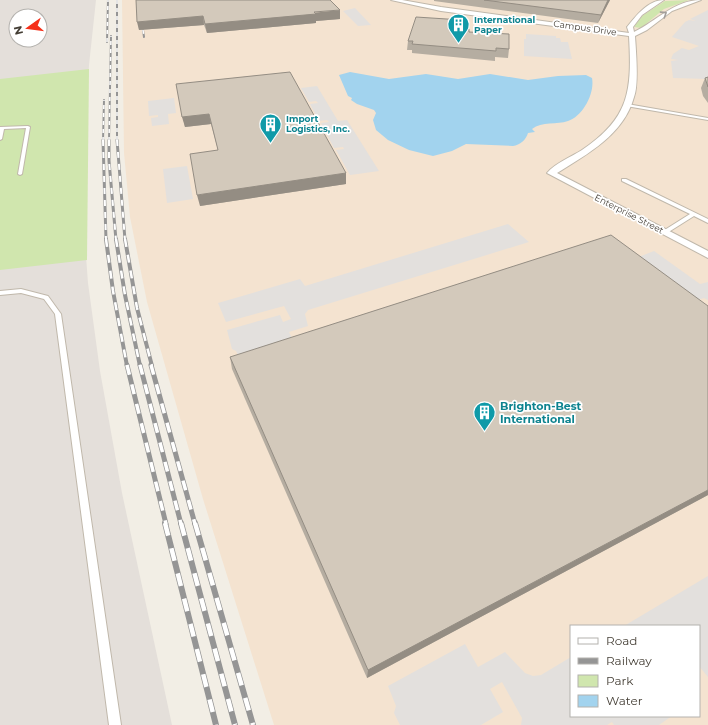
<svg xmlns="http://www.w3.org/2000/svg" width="708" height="725" font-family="Montserrat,sans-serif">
  <rect width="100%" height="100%" fill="#f2eee5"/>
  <!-- commercial -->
  <path fill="#f4e3d0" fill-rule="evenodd" d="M 122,0 L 708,0 L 708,725 L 274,725 L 203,499 L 147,302 L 130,217 L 124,153 ZM 571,626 L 699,626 L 699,716 L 571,716 Z"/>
  <!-- industrial -->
  <path fill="#e4dfda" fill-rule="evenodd" d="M 0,0 L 96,0 L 89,65 L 83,165 L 83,216 L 88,283 L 100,371 L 122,493 L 172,725 L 0,725 ZM 16,16 L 40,16 L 40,40 L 16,40 Z"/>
  <!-- green -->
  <g fill="#d0e6ae">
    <polygon points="689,0 664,9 641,28 634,27 642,16 665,1"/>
    <polygon points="89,69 87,260 0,270 0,79"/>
  </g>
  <!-- parking -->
  <g fill="#e3e0dd">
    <polygon points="355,8 371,25 358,26 343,11"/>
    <polygon points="708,10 708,79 673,78 671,61 678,60 671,59 673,54 682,48 689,50 699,46 672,37 685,22 689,20 696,21 690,19"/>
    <polygon points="526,34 556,36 556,38 560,38 561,42 568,42 572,59 524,56 524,39 531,39 526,39"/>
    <polygon points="317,86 338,121 347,120 379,171 350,175 336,150 344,149 343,147 334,148 321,123 329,122 327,120 319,121 310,104 318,103 316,101 309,102 301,88"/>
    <polygon points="174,98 176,113 168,114 169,124 152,126 151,118 158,117 158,115 149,116 148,101"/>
    <polygon points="187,166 193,199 167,203 163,169"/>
    <polygon points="508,224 529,242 308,310 305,314 308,326 289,332 294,342 240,359 236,351 232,349 227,330 280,315 283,322 291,319 284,306 226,322 218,303 300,279 305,286"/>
    <polygon points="654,251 700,284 708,282 708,300 704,298 695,301 636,258"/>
    <polygon points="708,576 708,677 699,666 699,626 624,626"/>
    <polygon points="465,644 478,667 505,652 525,673 533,676 541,675 571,657 571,716 672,716 659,725 614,725 612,722 607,725 521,725 522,718 502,682 490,689 503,712 481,725 400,725 394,713 396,706 388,686"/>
  </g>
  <!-- water -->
  <path fill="#a2d3ee" d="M 350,72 L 389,79 L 426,74 L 458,79 L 490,74 L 528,80 L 558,76 L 586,75 L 592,78 C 595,93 583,116 568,121 C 557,125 542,121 532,129 L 535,132 L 528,133 C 526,140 520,145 513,146 L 466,144 L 452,151 L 433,156 L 409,150 L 388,140 L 376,130 L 373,120 L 376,113 L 374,110 L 357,104 L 351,100 L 352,98 L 348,96 L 339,75 Z"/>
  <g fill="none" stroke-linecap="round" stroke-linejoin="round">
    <defs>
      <g id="service">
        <polygon points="627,104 708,118 708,120 626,106 625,105"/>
        <polygon points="28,126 30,127 22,174 20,175 18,174 26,128 4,129 2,139 0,140 0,127"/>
        <polygon points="622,179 626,179 708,219 708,223 694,216 667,233 663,233 663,231 690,214 622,181"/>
        <polygon points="21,289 48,296 61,314 121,725 109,725 55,314 44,299 21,293 0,295 0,291"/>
      </g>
      <path id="minor" d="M 391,0 L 402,0 L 441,7 L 629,33 L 627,27 C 636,16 648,0 664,0 L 642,15 L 633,27 L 634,32 C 657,21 674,0 701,0 L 672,11 L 647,30 L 635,36 C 636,52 639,84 634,97 C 624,134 588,154 557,173 L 708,251 L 708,258 L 547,173 C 555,163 571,157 582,150 C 630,118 632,90 629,36 L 441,11 Z"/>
    </defs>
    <!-- service casing -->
    <use href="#service" stroke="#c0b8ab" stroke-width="2"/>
    <!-- minor casing -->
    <use href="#minor" stroke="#c0b8ab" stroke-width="2"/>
    <!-- service -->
    <use href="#service" fill="#fff" fill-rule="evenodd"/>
    <!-- minor -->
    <use href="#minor" fill="#fff" fill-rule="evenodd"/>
    <defs>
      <g id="rail-far4">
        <polyline points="117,0 117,141"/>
        <polyline points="143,30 144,37"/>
        <polyline points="107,42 108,0"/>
        <polyline points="103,141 104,100"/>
        <polyline points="109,141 111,36"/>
      </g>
      <g id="rail-far3">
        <polyline points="103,140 106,240"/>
        <polyline points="109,140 109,161 116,240"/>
        <polyline points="117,140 125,240"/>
      </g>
      <g id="rail-far2">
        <polyline points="106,239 113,291 127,366"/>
        <polyline points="116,239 125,295 140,366"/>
        <polyline points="125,239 137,308 152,366"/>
      </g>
      <g id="rail-far1">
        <polyline points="127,365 166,524"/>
        <polyline points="140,365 181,524"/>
        <polyline points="151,365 195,524"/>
      </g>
      <g id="rail">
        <polyline points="165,523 216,725"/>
        <polyline points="181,523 235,725"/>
        <polyline points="195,523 253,725"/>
      </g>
    </defs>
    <!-- rail-far4 casing -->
    <use href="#rail-far4" stroke="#959595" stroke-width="2"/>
    <!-- rail-far3 casing -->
    <use href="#rail-far3" stroke="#959595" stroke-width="3"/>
    <!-- rail-far2 casing -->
    <use href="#rail-far2" stroke="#959595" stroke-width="4"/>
    <!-- rail-far1 casing -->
    <use href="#rail-far1" stroke="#959595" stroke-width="5"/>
    <!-- rail casing -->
    <use href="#rail" stroke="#959595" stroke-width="6"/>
    <!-- rail-far4 -->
    <use href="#rail-far4" stroke="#fff" stroke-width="1.5" stroke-dasharray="4" stroke-linecap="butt"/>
    <!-- rail-far3 -->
    <use href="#rail-far3" stroke="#fff" stroke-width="2" stroke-dasharray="6" stroke-linecap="butt"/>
    <!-- rail-far2 -->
    <use href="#rail-far2" stroke="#fff" stroke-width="2.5" stroke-dasharray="8" stroke-linecap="butt"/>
    <!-- rail-far1 -->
    <use href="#rail-far1" stroke="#fff" stroke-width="3.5" stroke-dasharray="10" stroke-linecap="butt"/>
    <!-- rail -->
    <use href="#rail" stroke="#fff" stroke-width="4.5" stroke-dasharray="13" stroke-linecap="butt"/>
  </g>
  <!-- wall -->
  <g fill="#b5ada1">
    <polygon points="136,0 340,19 316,21 316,23 207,33 204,25 139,30"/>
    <polygon points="434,0 610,0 598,23 434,1"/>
    <polygon points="469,32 509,49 508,58 495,57 495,61 412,53 412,50 407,50 408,41"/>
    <polygon points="708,77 708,103 703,96 701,88 705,78"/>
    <polygon points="176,84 346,173 346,184 200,206 218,150 211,124 185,127"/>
    <polygon points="708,306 708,495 367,678 232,369 230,357"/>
  </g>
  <!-- shaded-wall -->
  <g fill="#948d83">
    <polygon points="608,0 610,0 598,23 601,15"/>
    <polygon points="340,10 340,19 316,21 316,23 207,33 205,24"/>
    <polygon points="203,16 204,25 139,30 137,22"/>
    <polygon points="209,114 211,124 185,127 182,117"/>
    <polygon points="346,173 346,184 200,206 197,195"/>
    <polygon points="708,490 708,495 367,678 368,670"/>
  </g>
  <!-- building -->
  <g fill="#d3c9bb" stroke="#948d83">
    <polygon points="136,0 330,0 340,10 314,12 316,14 205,24 203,16 137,22"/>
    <polygon points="484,0 608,0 601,15"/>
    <polygon points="416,17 462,20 460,29 469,29 469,32 509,34 509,49 496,48 496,51 412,44 413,41 408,41"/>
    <polygon points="290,72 346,173 197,195 190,154 218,150 209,114 182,117 176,84"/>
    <polygon points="708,77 708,87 705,78"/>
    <polygon points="611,235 708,306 708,490 368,670 230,357"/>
  </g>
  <!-- one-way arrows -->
  <defs><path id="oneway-chevron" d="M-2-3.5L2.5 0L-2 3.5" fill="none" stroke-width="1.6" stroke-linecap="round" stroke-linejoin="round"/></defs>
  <use stroke="#a29e9a" href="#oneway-chevron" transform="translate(664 14) rotate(-33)"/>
  <!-- icons -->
  <defs>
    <symbol id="building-pin" viewBox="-11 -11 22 30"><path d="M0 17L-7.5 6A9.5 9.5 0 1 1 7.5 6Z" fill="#0f9aa8" stroke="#fff"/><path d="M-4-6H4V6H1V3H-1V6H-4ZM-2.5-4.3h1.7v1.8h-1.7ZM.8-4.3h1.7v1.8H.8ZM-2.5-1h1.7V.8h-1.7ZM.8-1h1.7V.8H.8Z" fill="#fff"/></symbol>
  </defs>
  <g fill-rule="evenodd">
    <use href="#building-pin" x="446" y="12" width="25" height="34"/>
    <use href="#building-pin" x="258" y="112" width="25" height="34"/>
    <use href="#building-pin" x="472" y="400" width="25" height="34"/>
  </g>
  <g text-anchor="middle" stroke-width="3.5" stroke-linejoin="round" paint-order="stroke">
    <!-- far-culture labels -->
    <g font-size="9" font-weight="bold" fill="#0d838f" stroke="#fff" text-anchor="start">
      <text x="474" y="23">International<tspan x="474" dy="10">Paper</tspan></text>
      <text x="286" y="122">Import<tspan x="286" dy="10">Logistics, Inc.</tspan></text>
    </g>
    <!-- far-street labels -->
    <g font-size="9" fill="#443e35" stroke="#fff">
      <text transform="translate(585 28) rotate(8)" y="3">Campus Drive</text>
      <text transform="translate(629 214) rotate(27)" y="3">Enterprise Street</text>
    </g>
    <!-- culture labels -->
    <g font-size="11" font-weight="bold" fill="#0d838f" stroke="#fff" text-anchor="start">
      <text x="500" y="410">Brighton-Best<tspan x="500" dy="13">International</tspan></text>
    </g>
  </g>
  <!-- legend -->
  <rect x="570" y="625" width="130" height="92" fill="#ffffff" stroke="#b4b2ae"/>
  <rect x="578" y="638" width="20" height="6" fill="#ffffff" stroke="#b4b2ae"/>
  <text x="606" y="645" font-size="12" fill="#443e35">Road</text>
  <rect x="578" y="658" width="20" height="6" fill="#959595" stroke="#b4b2ae"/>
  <text x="606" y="665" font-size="12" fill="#443e35">Railway</text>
  <rect x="578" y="675" width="20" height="12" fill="#d0e6ae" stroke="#b4b2ae"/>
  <text x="606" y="685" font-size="12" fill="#443e35">Park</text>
  <rect x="578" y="695" width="20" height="12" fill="#a2d3ee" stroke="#b4b2ae"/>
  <text x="606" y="705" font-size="12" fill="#443e35">Water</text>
  <!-- north arrow -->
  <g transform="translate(28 28) rotate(256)"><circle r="19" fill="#ffffff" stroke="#b4b2ae"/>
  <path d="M0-3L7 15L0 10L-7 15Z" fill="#f5301a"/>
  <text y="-6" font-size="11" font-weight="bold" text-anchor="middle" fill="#443e35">N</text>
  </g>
</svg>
